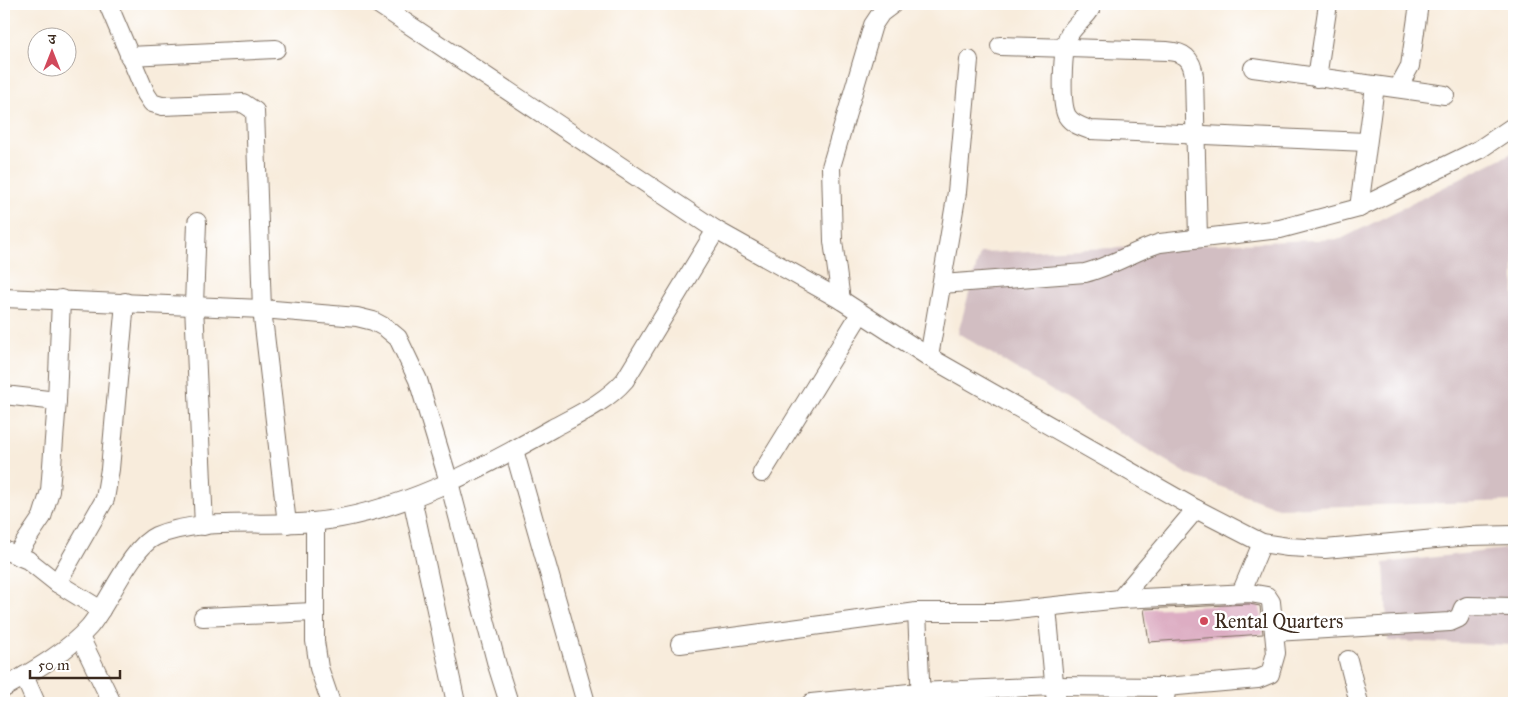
<svg xmlns="http://www.w3.org/2000/svg" width="1518" height="707" font-family="'IM FELL Great Primer','Noto Serif Devanagari',serif">
  <rect width="100%" height="100%" fill="#fff"/>
  <filter id="ink" filterUnits="userSpaceOnUse"><feTurbulence type="fractalNoise" baseFrequency=".02" numOctaves="2"/><feDisplacementMap in="SourceGraphic" scale="10" xChannelSelector="R" yChannelSelector="G"/><feConvolveMatrix kernelMatrix="1 2 1 2 8 2 1 2 1" color-interpolation-filters="sRGB"/></filter>
  <filter id="wash" filterUnits="userSpaceOnUse"><feTurbulence type="fractalNoise" baseFrequency=".0096" numOctaves="4" result="noise"/><feDisplacementMap in="SourceGraphic" scale="20" xChannelSelector="R" yChannelSelector="G"/><feGaussianBlur stdDeviation="1.12" result="paint"/><feColorMatrix in="noise" values="0 0 0 0 0 0 0 0 0 0 0 0 0 0 0 0 0 1.4 0 .05"/><feComposite in="paint" operator="in"/></filter>
  <g filter="url(#wash)">
    <rect width="100%" height="100%" fill="#f8ecdc"/>
    <!-- industrial -->
    <g fill="#d2bec2">
      <polygon points="1514,152 1514,501 1278,508 1189,475 958,333 980,253 1341,239"/>
      <polygon points="1514,548 1514,645 1388,641 1384,563"/>
    </g>
    <g id="blocks">
      <!-- building -->
      <polygon fill="#ddadc3" points="1249,604 1260,606 1263,634 1149,642 1144,609"/>
    </g>
  </g>
  <g filter="url(#ink)">
    <use href="#blocks" fill-opacity="0" stroke="#7d6e60" stroke-width="1"/>
    <g fill="none" stroke-linecap="round" stroke-linejoin="round">
      <defs>
        <g id="minor">
          <polyline points="108,4 146,94 152,103 162,106 243,103 255,111 262,309 287,524"/>
          <polyline points="378,4 716,230 841,300 929,357 1196,509 1262,543 1288,547 1325,549 1469,536 1514,535"/>
          <path d="M 1092,4 C 1090,16 1075,23 1069,35 C 1062,48 1060,103 1067,116 C 1072,124 1082,127 1090,130 L 1366,142"/>
          <path d="M 1000,46 L 1167,51 C 1184,52 1192,58 1194,76 L 1198,238"/>
          <polyline points="129,56 276,49"/>
          <polyline points="1253,68 1445,95"/>
          <polyline points="1317,78 1328,4"/>
          <polyline points="1398,88 1410,66 1419,4"/>
          <polyline points="1359,208 1375,86"/>
          <polyline points="197,222 194,305 204,526"/>
          <path d="M 942,284 L 1085,273 C 1112,266 1134,251 1160,243 L 1280,229 L 1359,208 L 1480,149 L 1514,126"/>
          <polyline points="4,298 262,309 357,317 373,321 386,328 398,338 418,380 449,482 497,665 509,703"/>
          <polyline points="841,300 833,241 831,167 873,25 881,13 893,4"/>
          <polyline points="929,357 957,192 969,60"/>
          <polyline points="4,395 57,401"/>
          <polyline points="514,450 586,703"/>
          <polyline points="762,473 860,314"/>
          <polyline points="412,498 456,703"/>
          <polyline points="315,522 315,641 319,668 331,703"/>
          <polyline points="4,550 28,560 57,583 101,610"/>
          <polyline points="17,554 42,517 50,491 57,401 61,299"/>
          <polyline points="57,583 105,499 110,469 125,302"/>
          <polyline points="1241,593 1262,543"/>
          <polyline points="1120,599 1196,509"/>
          <polyline points="1047,608 1056,703"/>
          <polyline points="917,612 921,701"/>
          <polyline points="203,617 313,612"/>
          <polyline points="1274,632 1450,622 1459,618 1463,608 1467,606 1514,607"/>
          <polyline points="80,637 112,703"/>
          <polyline points="680,644 917,612 998,612 1120,599 1250,593 1267,596 1271,602 1276,653 1270,674 1258,679 1166,687 1054,686 919,692 811,703"/>
          <polyline points="1348,660 1359,703"/>
          <polyline points="24,676 36,703"/>
          <path d="M 4,688 C 33,671 67,652 89,627 C 108,605 131,547 156,536 C 201,517 264,527 313,522 C 397,514 481,469 553,428 C 579,414 606,402 625,380 L 716,230"/>
          <polyline points="1165,703 1166,687"/>
        </g>
      </defs>
      <!-- minor casing -->
      <use href="#minor" stroke="#7d6e60" stroke-width="20"/>
      <!-- minor -->
      <use href="#minor" stroke="#fff" stroke-width="18"/>
    </g>
  </g>
  <!-- markers -->
  <circle fill="#d1495b" stroke="#fff" stroke-width="2" cx="1204" cy="621" r="5"/>
  <g text-anchor="middle" stroke-width="5" stroke-linejoin="round" paint-order="stroke">
    <!-- poi labels -->
    <g font-size="20" fill="#3b2a1e" stroke="#fff" text-anchor="start">
      <text x="1214" y="628">Rental Quarters</text>
    </g>
  </g>
  <!-- margin -->
  <rect width="1518" height="707" fill="none" stroke="#fff" stroke-width="20"/>
  <!-- north arrow -->
  <g transform="translate(52 52)"><circle r="24" fill="#ffffff" stroke="#b1aaa5"/>
  <path d="M0-4L9 19L0 12L-9 19Z" fill="#d1495b"/>
  <text y="-8" font-size="14" font-weight="bold" text-anchor="middle" fill="#3b2a1e">उ</text>
  </g>
  <!-- scale -->
  <path d="M30 670v8h90v-8" fill="none" stroke="#3b2a1e" stroke-width="2.5"/>
  <text x="38" y="670" font-size="15" fill="#3b2a1e" stroke="#ffffff" stroke-width="4" paint-order="stroke">50 m</text>
</svg>
